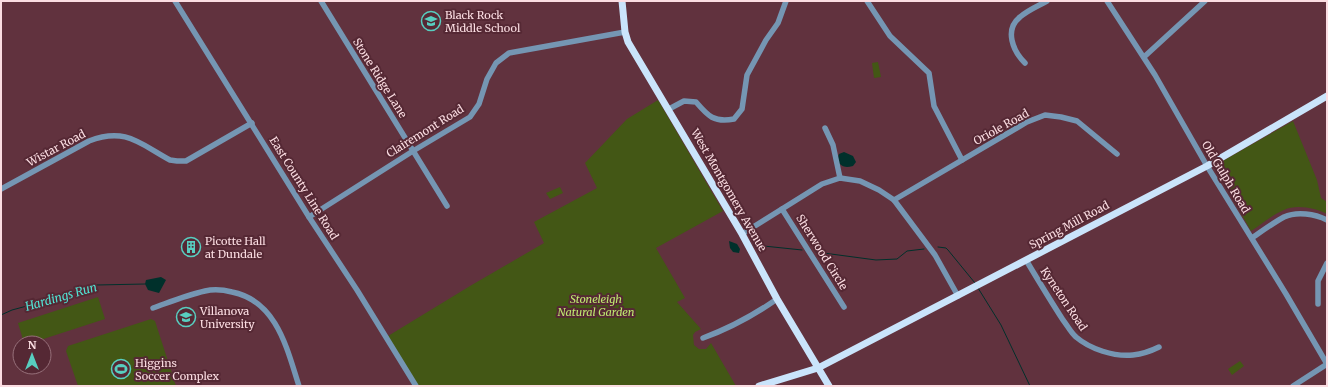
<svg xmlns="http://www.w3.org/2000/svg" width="1328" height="387" font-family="Merriweather,serif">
  <rect width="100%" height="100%" fill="#61323e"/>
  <!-- green -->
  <g fill="#435715">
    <polygon points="878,62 881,77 874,78 872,63"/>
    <polygon points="658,100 723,211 656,248 685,298 677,302 701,329 695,332 693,335 694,345 699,349 706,349 711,343 736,386 418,386 388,336 470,286 544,243 534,222 597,188 585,163 627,119"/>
    <path d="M 1293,121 L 1317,180 L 1321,198 L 1327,202 L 1327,214 C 1316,208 1296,204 1284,210 C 1272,215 1262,224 1251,231 L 1214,166 Z"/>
    <polygon points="560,187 563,193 550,199 546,193"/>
    <polygon points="98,297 105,319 31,343 24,343 18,323"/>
    <polygon points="151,319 155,321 176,386 78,386 66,351 68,346"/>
    <polygon points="1240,361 1244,366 1232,375 1228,369"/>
  </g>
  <!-- water -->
  <g fill="#00302b">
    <path d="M 844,152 L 853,156 L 856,162 L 853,166 C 845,168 841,167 837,160 L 839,154 Z"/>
    <polygon points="729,241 737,244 740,249 739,253 733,252 730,248"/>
    <polygon points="161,277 166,280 159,293 148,290 145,284 146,280"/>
  </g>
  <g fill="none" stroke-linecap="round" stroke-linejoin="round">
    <!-- stream -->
    <g stroke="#00302b" stroke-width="1">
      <polyline points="754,245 802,250"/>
      <polyline points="938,247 946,248 948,250 975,283"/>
      <polyline points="816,252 876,260 897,259 907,251 924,249"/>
      <polyline points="978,288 1001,325 1030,386"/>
      <polyline points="1,315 12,310 60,297 97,285 145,284"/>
    </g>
    <!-- minor -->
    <g stroke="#7596b3" stroke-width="5.5">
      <polyline points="175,1 309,217 357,290 416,386"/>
      <polyline points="321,1 447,206"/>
      <polyline points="867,1 890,36 929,73 934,106 962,160"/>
      <polyline points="1107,1 1155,75 1207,166 1286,294 1327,364 1293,386"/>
      <polyline points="1144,57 1205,1"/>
      <path d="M 1025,63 C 1013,51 1004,30 1020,17 C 1028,10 1038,6 1047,1"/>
      <path d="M 669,109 L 684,101 L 696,102 C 708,116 714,123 734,119 L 742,109 L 747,75 L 766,40 L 778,23 L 786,1"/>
      <polyline points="825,128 833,145 840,178"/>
      <path d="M 1,189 L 89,141 C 125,127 139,143 170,160 L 177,161 L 186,161 L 252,123"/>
      <polyline points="894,200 1027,122 1045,115 1061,117 1077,121 1117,154"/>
      <polyline points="782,209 844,307"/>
      <polyline points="309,217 413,151 470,117 479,104 487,79 496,63 509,53 625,32"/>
      <polyline points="742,234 822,184 840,178 860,181 879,190 894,200 935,255 958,296"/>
      <path d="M 1252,238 C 1262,231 1273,223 1284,217 C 1297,211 1315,214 1327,220"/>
      <path d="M 1026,260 C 1038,280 1050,300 1063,320 C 1067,325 1071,333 1076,337 C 1090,349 1114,357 1133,355 C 1142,354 1151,351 1159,347"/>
      <polyline points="1318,304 1318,281 1327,263"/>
      <path d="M 153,308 C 170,302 187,295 205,291 C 214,289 224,290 232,292 C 277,301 287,349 299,386"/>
      <path d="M 703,338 C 730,328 754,315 777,299"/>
    </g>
    <!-- major -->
    <g stroke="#cae4fb" stroke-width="7">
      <polyline points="622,1 625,32 628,42 742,234 777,299 829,386"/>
      <polyline points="759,386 818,368 1207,166 1327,96"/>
    </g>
    <defs>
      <polyline id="rail" points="1,386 2,386"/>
    </defs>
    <!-- rail casing -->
    <use href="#rail" stroke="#e9c9ce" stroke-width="2.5"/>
    <!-- rail -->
    <use href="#rail" stroke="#552834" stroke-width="1" stroke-dasharray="3" stroke-linecap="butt"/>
  </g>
  <!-- icons -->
  <defs>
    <symbol id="school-ring" viewBox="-11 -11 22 22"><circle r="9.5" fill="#552834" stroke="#58cec0" stroke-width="1.5"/><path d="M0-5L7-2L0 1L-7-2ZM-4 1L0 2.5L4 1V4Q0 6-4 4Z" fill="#58cec0"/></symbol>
    <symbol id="building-ring" viewBox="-11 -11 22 22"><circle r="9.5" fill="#552834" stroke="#58cec0" stroke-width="1.5"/><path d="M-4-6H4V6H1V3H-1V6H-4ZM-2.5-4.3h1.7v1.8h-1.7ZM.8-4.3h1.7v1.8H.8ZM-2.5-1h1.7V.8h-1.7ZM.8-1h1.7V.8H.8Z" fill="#58cec0"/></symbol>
    <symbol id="university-ring" viewBox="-11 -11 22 22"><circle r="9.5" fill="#552834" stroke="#58cec0" stroke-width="1.5"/><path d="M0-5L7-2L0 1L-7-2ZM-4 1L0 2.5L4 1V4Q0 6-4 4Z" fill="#58cec0"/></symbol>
    <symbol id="stadium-ring" viewBox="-11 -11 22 22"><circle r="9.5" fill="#552834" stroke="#58cec0" stroke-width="1.5"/><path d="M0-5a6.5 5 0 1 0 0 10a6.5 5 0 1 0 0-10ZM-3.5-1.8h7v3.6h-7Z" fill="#58cec0"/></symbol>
  </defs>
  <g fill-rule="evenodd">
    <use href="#school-ring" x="420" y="10" width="22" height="22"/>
    <use href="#building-ring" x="180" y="236" width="22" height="22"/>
    <use href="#university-ring" x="175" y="306" width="22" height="22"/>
    <use href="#stadium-ring" x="110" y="358" width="22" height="22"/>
  </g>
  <g text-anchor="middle" stroke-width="4" stroke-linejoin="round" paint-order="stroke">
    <!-- poi labels -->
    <g font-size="11" fill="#fbdde2" stroke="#552834" text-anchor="start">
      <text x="445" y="19">Black Rock<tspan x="445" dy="13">Middle School</tspan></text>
      <text x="205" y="245">Picotte Hall<tspan x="205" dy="13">at Dundale</tspan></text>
      <text x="200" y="315">Villanova<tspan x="200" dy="13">University</tspan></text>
      <text x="135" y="367">Higgins<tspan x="135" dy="13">Soccer Complex</tspan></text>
    </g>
    <!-- street labels -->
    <g font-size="11" fill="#fbdde2" stroke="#552834">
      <text transform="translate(380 78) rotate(58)" y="4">Stone Ridge Lane</text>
      <text transform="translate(1001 127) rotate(-29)" y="4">Oriole Road</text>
      <text transform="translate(425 131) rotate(-32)" y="4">Clairemont Road</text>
      <text transform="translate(56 148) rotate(-28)" y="4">Wistar Road</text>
      <text transform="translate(1226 177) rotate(59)" y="4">Old Gulph Road</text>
      <text transform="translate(304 188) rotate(58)" y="4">East County Line Road</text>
      <text transform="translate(729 190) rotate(60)" y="4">West Montgomery Avenue</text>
      <text transform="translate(1069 225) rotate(-28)" y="4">Spring Mill Road</text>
      <text transform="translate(822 252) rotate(58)" y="4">Sherwood Circle</text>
      <text transform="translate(1064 299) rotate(56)" y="4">Kyneton Road</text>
    </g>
    <!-- park labels -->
    <g font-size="11" font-style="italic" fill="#bfe970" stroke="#552834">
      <text x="596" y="303">Stoneleigh<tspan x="596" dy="13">Natural Garden</tspan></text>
    </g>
    <!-- water labels -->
    <g font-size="12" font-style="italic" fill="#52e3d3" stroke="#552834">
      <text transform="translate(61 297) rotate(-16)" y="4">Hardings Run</text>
    </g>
  </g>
  <!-- border -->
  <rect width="1328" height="387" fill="none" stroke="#fbdde2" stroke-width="4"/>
  <!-- north arrow -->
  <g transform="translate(32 355)"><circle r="19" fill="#552834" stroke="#97707a"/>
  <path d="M0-3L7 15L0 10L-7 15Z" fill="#58cec0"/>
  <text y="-6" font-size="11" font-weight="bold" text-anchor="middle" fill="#fbdde2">N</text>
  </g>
</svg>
